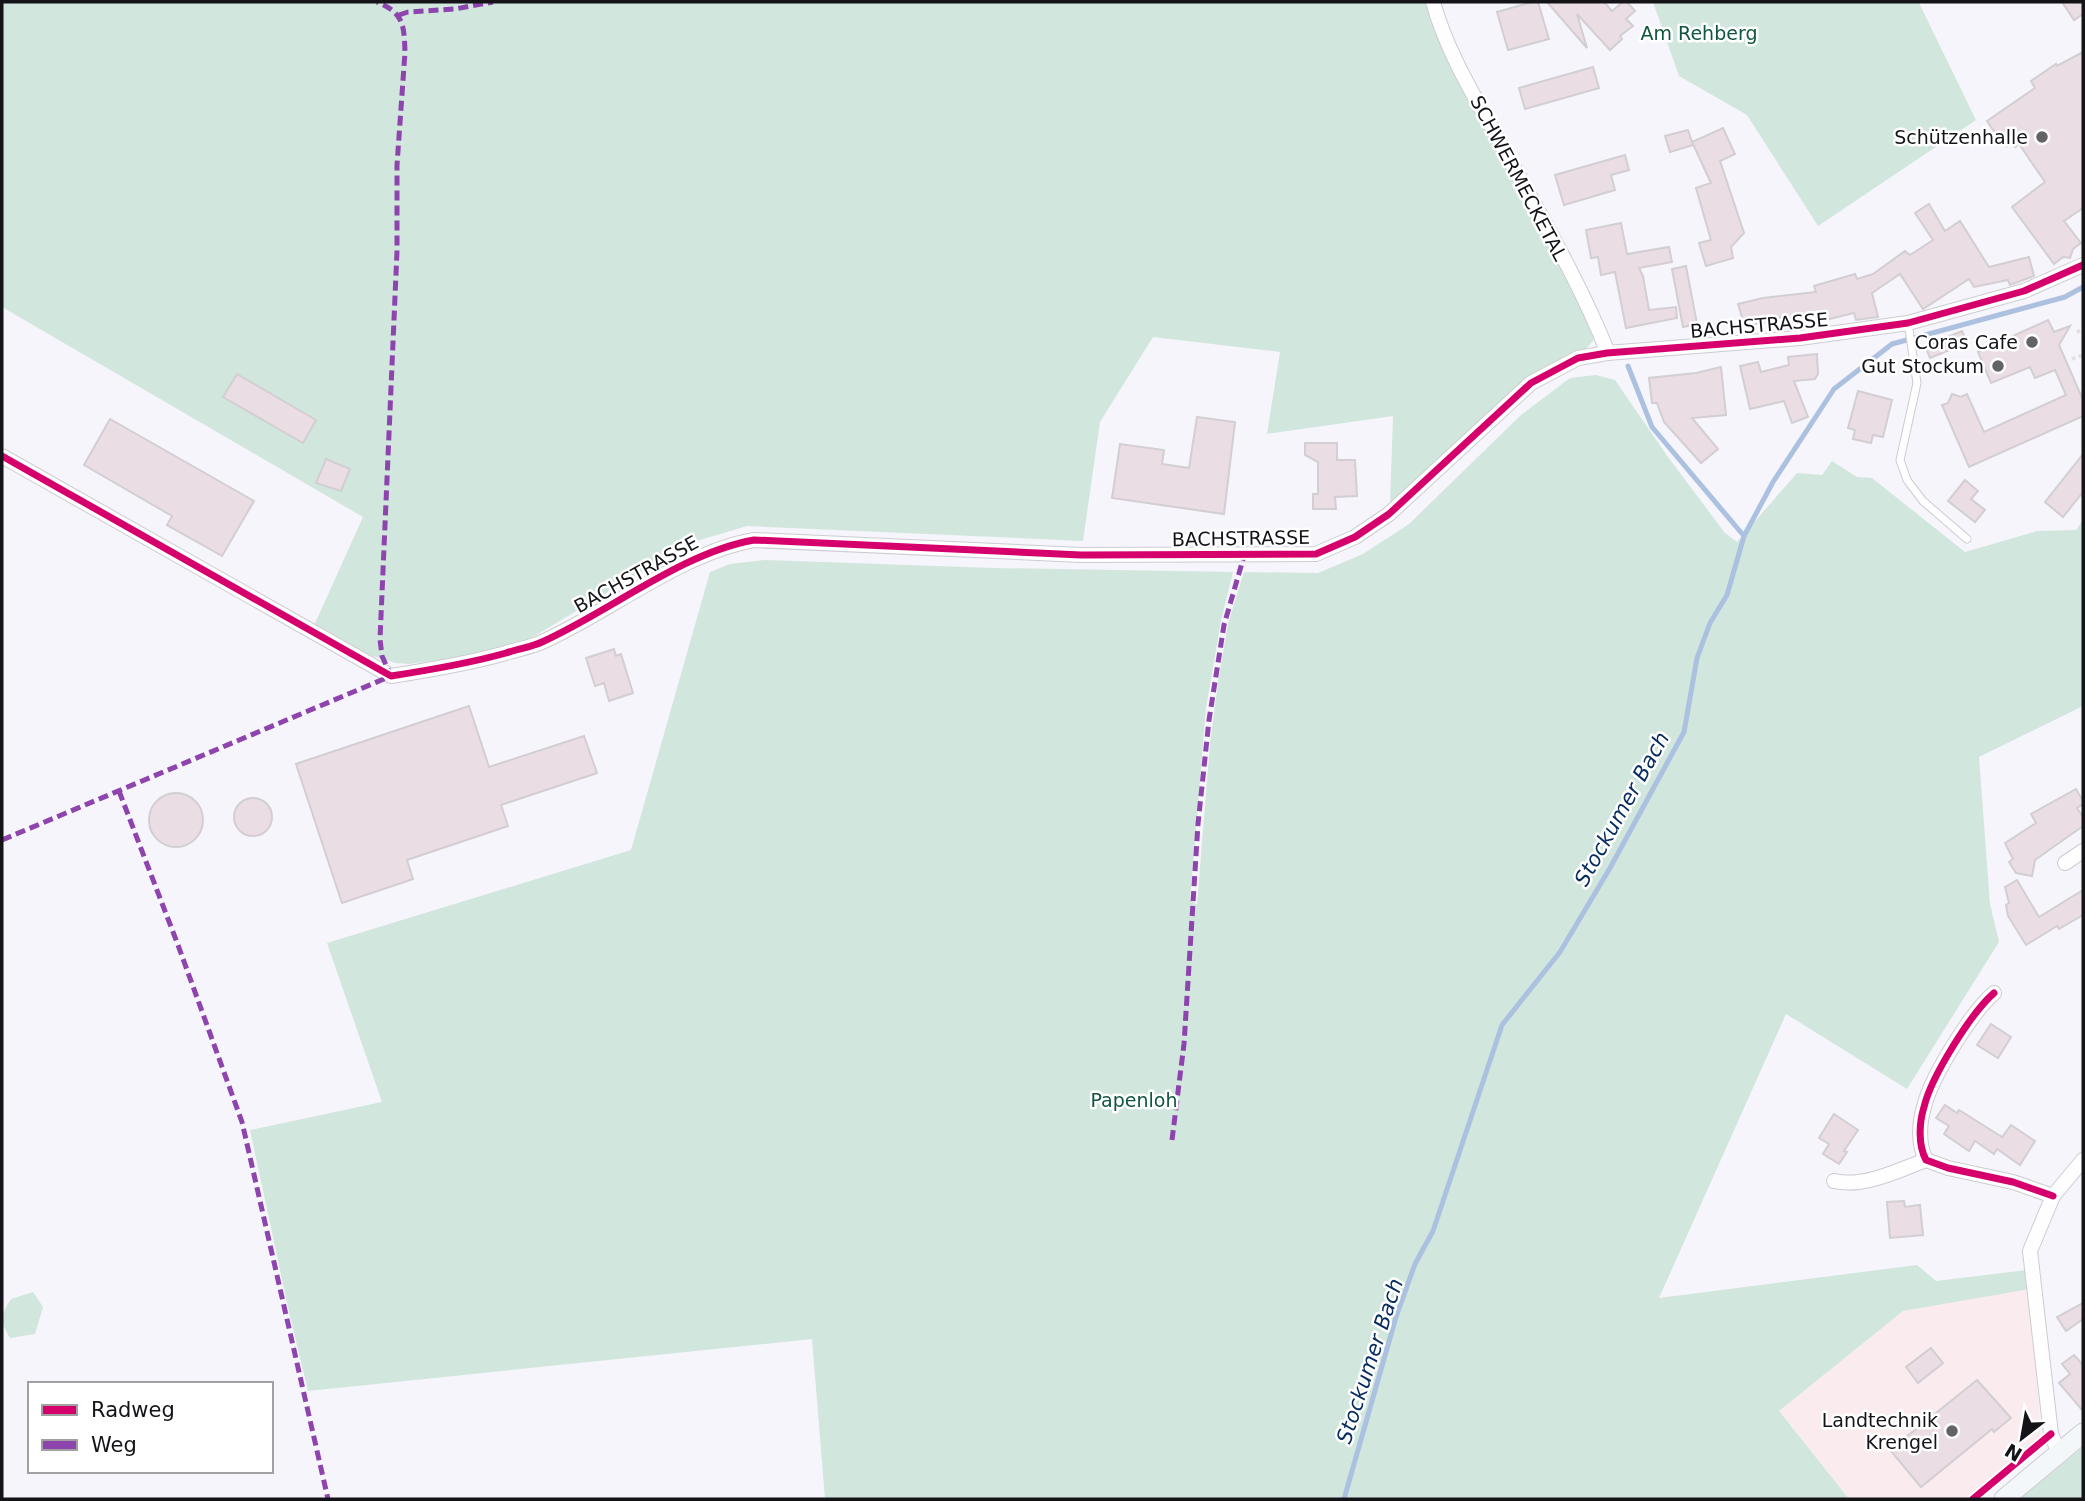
<svg xmlns="http://www.w3.org/2000/svg" width="2085" height="1501" font-family="'DejaVu Sans',sans-serif">
  <rect width="100%" height="100%" fill="#f6f5fb"/>
  <!-- industrial -->
  <polygon fill="#faebee" points="2030,1289 2041,1436 1964,1499 1849,1499 1779,1411 1903,1311"/>
  <!-- green -->
  <g fill="#d1e6dd">
    <polygon points="2,2 1430,2 1442,41 1593,329 1593,341 1585,350 1525,378 1390,504 1393,416 1267,434 1280,352 1153,337 1100,422 1083,541 747,526 690,543 533,637 465,657 409,664 396,663 362,653 312,630 363,517 2,307"/>
    <polygon points="1653,2 1919,3 1976,120 1818,226 1747,115 1679,76"/>
    <polygon points="1596,375 1615,380 1668,457 1725,533 1737,542 1797,473 1822,475 1832,461 1857,477 1872,478 1965,552 2037,531 2076,530 2083,520 2083,706 1979,757 1990,904 1999,942 1907,1089 1786,1014 1659,1298 1917,1265 1936,1281 2027,1270 2030,1289 1903,1311 1779,1411 1849,1499 825,1499 812,1339 308,1391 289,1312 250,1130 382,1102 327,943 631,850 710,572 730,564 765,560 994,568 1233,572 1221,621 1206,708 1190,900 1197,905 1210,743 1219,676 1228,624 1244,572 1318,573 1363,554 1409,524 1521,415 1570,378"/>
    <path d="M 33,1292 L 43,1307 L 35,1334 L 10,1338 C 0,1321 0,1316 11,1299 Z"/>
    <polygon points="2083,1447 2083,1499 2019,1499"/>
  </g>
  <g fill="none" stroke-linecap="round" stroke-linejoin="round">
    <!-- stream -->
    <g stroke="#acc0e0" stroke-width="5">
      <polyline points="1628,366 1652,427 1744,536"/>
      <polyline points="1344,1499 1396,1317 1415,1264 1433,1231 1502,1025 1560,952 1610,868 1684,732 1697,658 1710,623 1727,595 1744,536 1773,482 1834,389 1892,344 2065,297 2083,287"/>
    </g>
  </g>
  <!-- building -->
  <g fill="#eadee4" stroke="#d2ced2" stroke-width="2">
    <polygon points="1532,2 1538,2 1549,39 1508,50 1497,12"/>
    <polygon points="1547,2 1604,2 1612,11 1623,2 1627,2 1635,11 1626,19 1633,26 1620,36 1622,39 1610,50 1577,14 1587,48"/>
    <polygon points="2062,2 2083,2 2083,14 2074,20"/>
    <polygon points="2083,52 2083,208 2064,221 2081,243 2073,249 2070,258 2063,257 2054,264 2012,207 2045,182 2019,144 2015,147 2012,142 2007,146 2000,136 1998,137 1987,121 2035,88 2031,81 2056,64 2057,66"/>
    <polygon points="1593,67 1599,88 1525,109 1519,88"/>
    <polygon points="1723,128 1735,154 1720,161 1744,233 1731,247 1733,258 1706,266 1699,243 1711,240 1696,188 1711,183 1692,142"/>
    <polygon points="1688,130 1693,145 1670,152 1665,136"/>
    <polygon points="1625,155 1629,170 1611,175 1615,190 1564,205 1555,175"/>
    <polygon points="1929,204 1945,231 1960,221 1989,267 2029,257 2034,276 2010,285 2008,280 1974,287 1969,279 1923,309 1900,274 1872,293 1878,317 1856,320 1854,313 1813,323 1812,316 1783,320 1783,317 1745,327 1738,304 1763,298 1816,292 1814,286 1855,274 1857,279 1873,274 1905,251 1910,255 1933,240 1915,213"/>
    <polygon points="1621,223 1627,254 1669,247 1672,262 1639,268 1643,276 1649,310 1676,307 1677,318 1626,328 1615,272 1601,275 1598,257 1591,258 1586,230"/>
    <polygon points="1686,266 1697,324 1683,327 1672,269"/>
    <polygon points="2048,320 2054,332 2070,326 2059,345 2083,400 2083,416 1969,467 1942,405 1948,403 1952,394 1961,397 1967,394 1984,432 2066,395 2055,370 2035,378 2030,367 1991,383 1978,352"/>
    <polygon points="1962,331 1967,343 1930,358 1925,346"/>
    <polygon points="1817,354 1818,374 1815,379 1794,381 1808,417 1792,423 1784,401 1750,409 1740,366 1758,362 1761,372 1789,365 1788,357"/>
    <polygon points="1721,367 1726,415 1692,418 1718,449 1701,463 1664,422 1657,403 1652,403 1649,378 1696,373"/>
    <polygon points="237,374 316,420 303,443 223,397"/>
    <polygon points="1858,391 1892,400 1883,437 1873,435 1871,443 1853,439 1855,430 1848,428"/>
    <polygon points="1197,417 1235,422 1224,514 1112,498 1120,444 1164,450 1162,464 1189,468"/>
    <polygon points="110,419 254,501 222,556 167,525 172,516 84,465"/>
    <polygon points="1305,443 1337,443 1337,460 1355,460 1357,496 1335,497 1336,509 1313,509 1313,494 1318,494 1318,462 1305,455"/>
    <polygon points="2083,454 2083,492 2063,517 2045,502"/>
    <polygon points="326,459 350,469 341,491 316,483"/>
    <polygon points="1965,480 1978,491 1971,499 1985,510 1975,522 1948,501"/>
    <polygon points="614,649 616,656 621,654 633,693 609,701 604,683 595,686 586,658"/>
    <polygon points="469,706 489,767 584,736 597,773 501,805 508,826 407,860 413,879 342,903 296,764"/>
    <polygon points="2076,789 2083,801 2083,804 2077,808 2083,817 2083,826 2035,860 2032,876 2016,873 2009,862 2013,859 2005,843 2036,823 2031,814"/>
    <circle cx="176" cy="820" r="27"/>
    <circle cx="253" cy="817" r="19"/>
    <polygon points="2017,880 2039,917 2083,890 2083,915 2059,929 2057,926 2026,945 2008,916 2006,905 2009,903 2005,887"/>
    <polygon points="1991,1024 2011,1037 1998,1058 1977,1045"/>
    <polygon points="1945,1105 1957,1113 1959,1110 2002,1137 2011,1125 2035,1141 2020,1165 1997,1149 1994,1154 1975,1141 1969,1151 1944,1134 1949,1126 1936,1118"/>
    <polygon points="1834,1114 1858,1130 1844,1151 1847,1152 1839,1164 1823,1154 1829,1144 1819,1138"/>
    <polygon points="1904,1201 1905,1207 1920,1205 1923,1235 1890,1238 1887,1202"/>
    <polygon points="2083,1303 2083,1319 2066,1331 2057,1317"/>
    <polygon points="1931,1348 1943,1363 1918,1383 1906,1367"/>
    <polygon points="2074,1355 2082,1364 2083,1362 2083,1411 2059,1383 2070,1374 2062,1364"/>
    <polygon points="1977,1380 2011,1418 1994,1432 1992,1429 1921,1487 1890,1450"/>
  </g>
  <g fill="none" stroke-linecap="round" stroke-linejoin="round">
    <defs>
      <polyline id="service" points="1908,323 1917,383 1900,460 1907,480 1923,501 1967,539"/>
      <g id="minor">
        <path d="M 1433,2 C 1446,49 1471,91 1495,133 C 1534,205 1578,277 1608,353"/>
        <path d="M 2,456 L 391,676 C 430,670 467,664 506,653 C 518,649 531,647 542,642 C 611,611 681,553 754,540 L 1081,555 L 1316,554 L 1355,537 L 1389,514 L 1531,383 L 1578,358 L 1607,353 L 1800,338 L 1908,323 L 2024,291 L 2083,265"/>
        <polyline points="2065,863 2083,851"/>
        <path d="M 1994,993 C 1971,1013 1931,1077 1924,1107 C 1919,1123 1918,1145 1926,1160 L 1948,1168 L 2013,1182 L 2053,1196"/>
        <path d="M 1834,1181 C 1864,1188 1899,1170 1926,1160"/>
        <polyline points="2059,1453 2051,1434 2030,1251 2053,1196 2083,1160"/>
      </g>
      <polyline id="secondary" points="2004,1499 2083,1433"/>
    </defs>
    <!-- service casing -->
    <use href="#service" stroke="#cdccd2" stroke-width="9"/>
    <!-- minor casing -->
    <use href="#minor" stroke="#cdccd2" stroke-width="16"/>
    <!-- secondary casing -->
    <use href="#secondary" stroke="#cdccd2" stroke-width="21"/>
    <!-- path -->
    <g stroke="#e0e0e2" stroke-width="3.5" stroke-dasharray="3.5 3.5" stroke-linecap="butt">
      <polyline points="2077,332 2083,330"/>
      <polyline points="2072,359 2083,355"/>
    </g>
    <!-- service -->
    <use href="#service" stroke="#fefefe" stroke-width="7"/>
    <!-- minor -->
    <use href="#minor" stroke="#fefefe" stroke-width="14"/>
    <!-- secondary -->
    <use href="#secondary" stroke="#f3f7f9" stroke-width="19"/>
    <!-- quiet -->
    <g stroke="#8e44ad" stroke-width="5" stroke-dasharray="10 5" stroke-linecap="butt">
      <polyline points="399,15 408,12 455,9 493,2"/>
      <polyline points="119,791 178,945 242,1122 328,1499"/>
      <path d="M 2,840 L 391,676 L 382,656 L 380,639 L 397,251 L 397,165 L 405,52 C 404,25 404,13 377,2"/>
      <polyline points="1172,1140 1184,1044 1198,824 1209,720 1224,625 1244,556"/>
    </g>
    <defs>
      <g id="cycleway">
        <path d="M 2,456 L 391,676 C 430,670 467,664 506,653 C 518,649 531,647 542,642 C 611,611 681,553 754,540 L 1081,555 L 1316,554 L 1355,537 L 1389,514 L 1531,383 L 1578,358 L 1607,353 L 1800,338 L 1908,323 L 2024,291 L 2083,265"/>
        <path d="M 1994,993 C 1971,1013 1931,1077 1924,1107 C 1919,1123 1918,1145 1926,1160 L 1948,1168 L 2013,1182 L 2053,1196"/>
        <polyline points="1973,1499 2051,1434"/>
      </g>
    </defs>
    <!-- cycleway casing -->
    <use href="#cycleway" stroke="#fff" stroke-width="11"/>
    <!-- cycleway -->
    <use href="#cycleway" stroke="#d6006c" stroke-width="7"/>
  </g>
  <!-- markers -->
  <g fill="#636267" stroke="#fff" stroke-width="2.5">
    <circle cx="2042" cy="137" r="7"/>
    <circle cx="2032" cy="342" r="7"/>
    <circle cx="1998" cy="366" r="7"/>
    <circle cx="1952" cy="1431" r="7"/>
  </g>
  <g text-anchor="middle" stroke-width="5" stroke-linejoin="round" paint-order="stroke">
    <!-- park labels -->
    <g font-size="19" fill="#0f563c" stroke="#fff">
      <text x="1699" y="40">Am Rehberg</text>
      <text x="1134" y="1107">Papenloh</text>
    </g>
    <!-- poi labels -->
    <g font-size="19" fill="#141318" stroke="#fff" text-anchor="end">
      <text x="2028" y="144">Schützenhalle</text>
      <text x="2018" y="349">Coras Cafe</text>
      <text x="1984" y="373">Gut Stockum</text>
      <text x="1938" y="1427">Landtechnik<tspan x="1938" dy="22">Krengel</tspan></text>
    </g>
    <!-- street labels -->
    <g font-size="19" fill="#141318" stroke="#fff">
      <text transform="translate(1519 178) rotate(62)" y="7">SCHWERMECKETAL</text>
      <text transform="translate(1759 325) rotate(-5)" y="7">BACHSTRASSE</text>
      <text transform="translate(1241 538) rotate(-1)" y="7">BACHSTRASSE</text>
      <text transform="translate(636 574) rotate(-29)" y="7">BACHSTRASSE</text>
    </g>
    <!-- water labels -->
    <g font-size="21" font-style="italic" fill="#072d61" stroke="#fff">
      <text transform="translate(1622 809) rotate(-61)" y="7">Stockumer Bach</text>
      <text transform="translate(1370 1361) rotate(-72)" y="7">Stockumer Bach</text>
    </g>
  </g>
  <!-- border -->
  <rect width="2085" height="1501" fill="none" stroke="#141318" stroke-width="7"/>
  <!-- legend -->
  <rect x="28" y="1382" width="245" height="91" fill="#ffffff" stroke="#a1a1a3" stroke-width="2"/>
  <rect x="42" y="1405" width="35" height="10" fill="#d6006c" stroke="#a1a1a3" stroke-width="2"/>
  <text x="91" y="1417" font-size="21" fill="#141318">Radweg</text>
  <rect x="42" y="1440" width="35" height="10" fill="#8e44ad" stroke="#a1a1a3" stroke-width="2"/>
  <text x="91" y="1452" font-size="21" fill="#141318">Weg</text>
  <!-- north arrow -->
  <g transform="translate(2022 1438) rotate(211)" stroke="#ffffff" stroke-width="5" paint-order="stroke">
  <path d="M0-5L12 26L0 18L-12 26Z" fill="#141318"/>
  <text y="-10" font-size="19" font-weight="bold" text-anchor="middle" fill="#141318">N</text>
  </g>
</svg>
